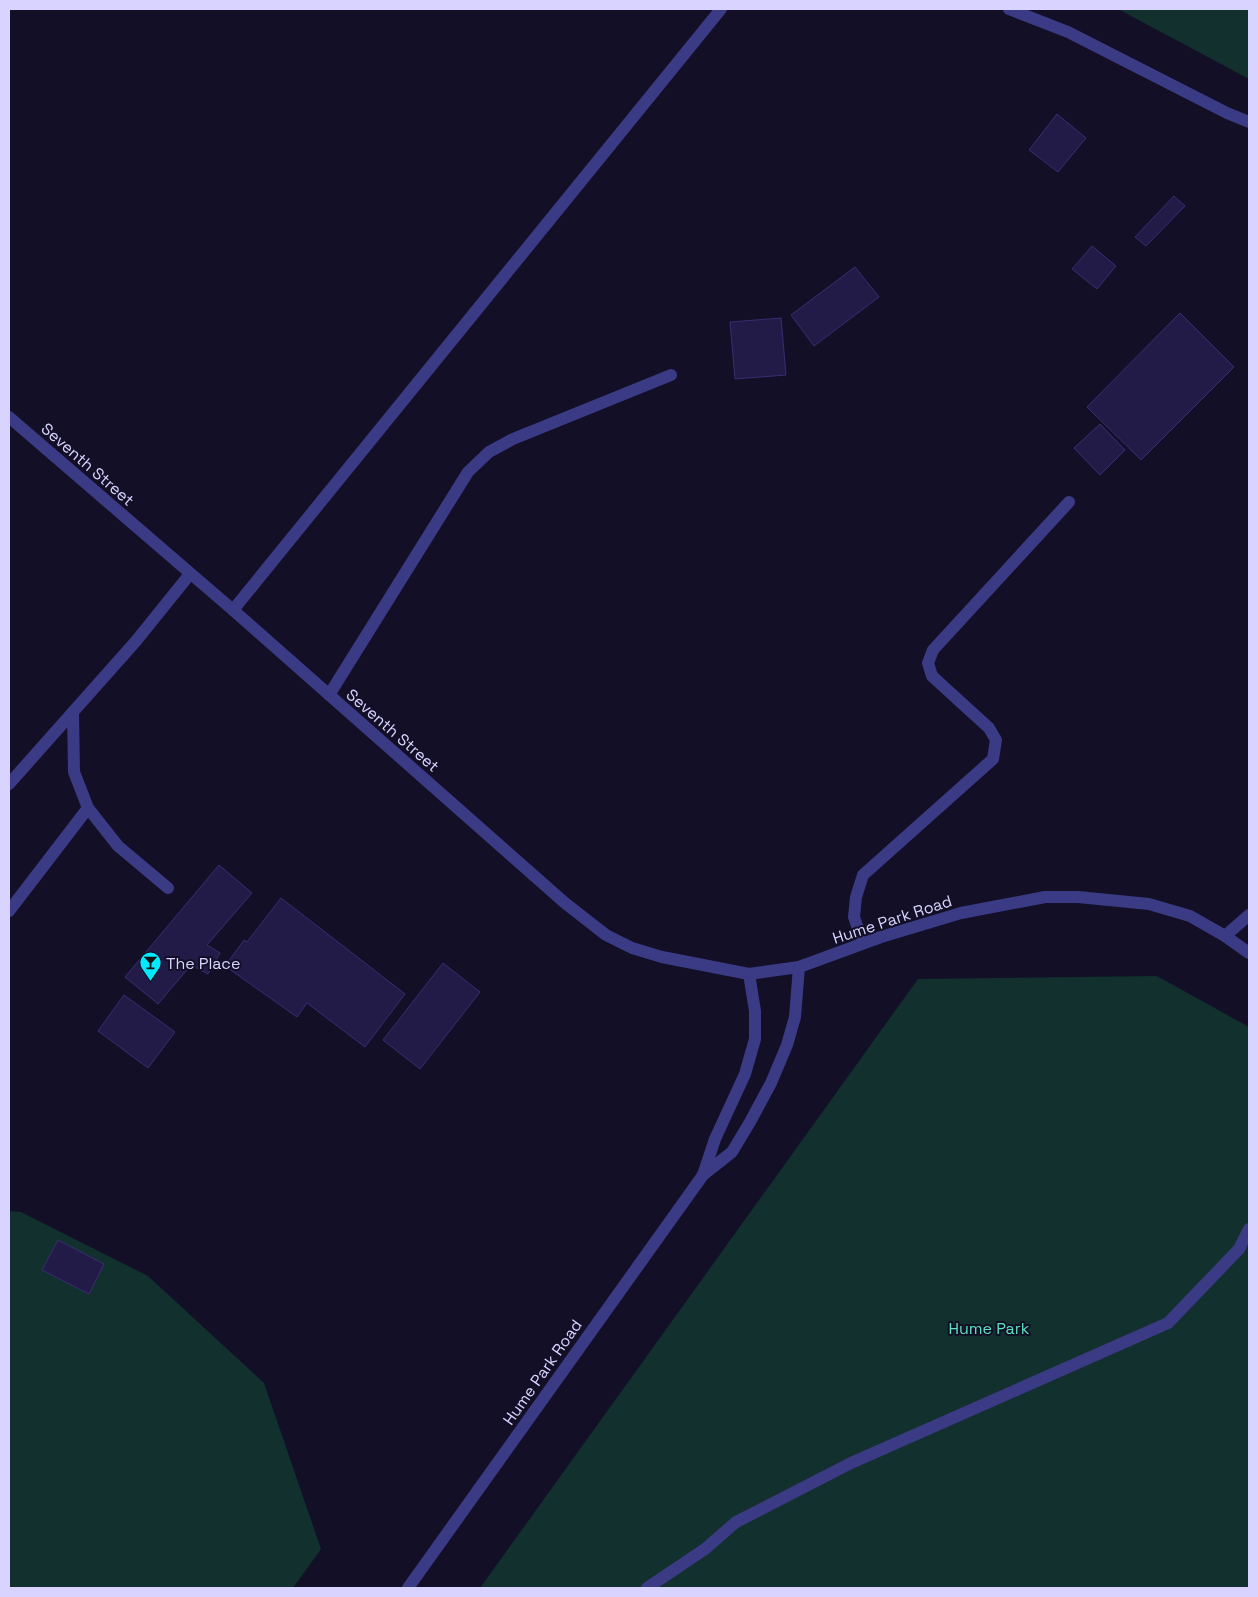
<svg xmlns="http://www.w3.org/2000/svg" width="1258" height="1597" font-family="'Space Grotesk',sans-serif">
  <rect width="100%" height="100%" fill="#120f26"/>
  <!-- green -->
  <g fill="#12302e">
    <polygon points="1118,9 1249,9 1249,79"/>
    <polygon points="1157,976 1249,1027 1249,1588 480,1588 918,979"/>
    <polygon points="9,1211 21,1212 148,1276 264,1383 321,1549 293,1588 9,1588"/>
  </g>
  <!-- building -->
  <g fill="#231b47" stroke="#3a2d73">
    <polygon points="1057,114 1086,138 1058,172 1029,150"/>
    <polygon points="1174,196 1185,206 1146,246 1135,237"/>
    <polygon points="1092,246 1116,266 1097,289 1072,269"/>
    <polygon points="855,267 879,297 814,346 791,315"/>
    <polygon points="1180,313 1234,367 1141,460 1087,407"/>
    <polygon points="781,318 786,375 735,379 730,322"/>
    <polygon points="1100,424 1125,450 1100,475 1074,448"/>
    <polygon points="219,865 252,893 207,945 220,953 208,974 191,965 158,1004 125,977"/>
    <polygon points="281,898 405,994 365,1047 307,1003 297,1017 225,966 244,940 247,942"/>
    <polygon points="443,963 480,992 420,1069 383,1040"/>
    <polygon points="124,995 175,1032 148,1068 98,1031"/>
    <polygon points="58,1240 104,1264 89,1294 42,1270"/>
  </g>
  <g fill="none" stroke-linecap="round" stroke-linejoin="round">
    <!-- service -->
    <g stroke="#3b3a85" stroke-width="12">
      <polyline points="1009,9 1068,32 1227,113 1249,122"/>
      <polyline points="233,610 721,9"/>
      <polyline points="329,695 468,472 489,452 513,439 671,375"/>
      <polyline points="73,712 74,772 88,808 118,846 168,888"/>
      <polyline points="9,784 136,641 190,574"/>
      <polyline points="9,911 88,808"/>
      <polyline points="1225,936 1249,915"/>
      <polyline points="863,943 854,917 856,897 863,875 993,759 996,740 989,728 932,676 928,663 933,650 1069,502"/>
      <polyline points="647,1588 705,1549 736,1522 851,1463 1168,1323 1239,1249 1249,1229"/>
    </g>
    <!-- minor -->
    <g stroke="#3b3a85" stroke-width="12">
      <polyline points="9,417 233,610 565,903 606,935 632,948 662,957 749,974 799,967 881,937 961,913 1045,897 1078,897 1149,904 1190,916 1225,936 1249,953"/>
      <polyline points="703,1175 715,1139 745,1074 755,1039 755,1011 749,974"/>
      <polyline points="408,1588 703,1175 732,1152 750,1122 771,1083 787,1045 795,1017 799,967"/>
    </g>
  </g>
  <!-- icons -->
  <defs>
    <symbol id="bar-pin" viewBox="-11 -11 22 30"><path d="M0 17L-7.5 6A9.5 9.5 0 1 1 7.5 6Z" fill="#00eaff" stroke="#120f26"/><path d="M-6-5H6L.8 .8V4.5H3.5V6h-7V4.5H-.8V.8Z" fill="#111"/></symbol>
  </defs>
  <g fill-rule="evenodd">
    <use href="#bar-pin" x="138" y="950" width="25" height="34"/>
  </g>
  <g text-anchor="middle" stroke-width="4" stroke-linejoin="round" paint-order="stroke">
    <!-- street labels -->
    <g font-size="16" fill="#d8d4ff" stroke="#120f26">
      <text transform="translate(88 464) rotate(41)" y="6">Seventh Street</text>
      <text transform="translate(393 730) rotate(41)" y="6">Seventh Street</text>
      <text transform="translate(892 919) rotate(-18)" y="6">Hume Park Road</text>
      <text transform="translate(542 1372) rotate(-55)" y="6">Hume Park Road</text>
    </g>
    <!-- poi labels -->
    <g font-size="16" fill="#d8d4ff" stroke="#120f26" text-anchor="start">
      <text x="166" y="969">The Place</text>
    </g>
    <!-- park labels -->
    <g font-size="16" fill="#5fe0be" stroke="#120f26">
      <text x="989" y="1334">Hume Park</text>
    </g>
  </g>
  <!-- border -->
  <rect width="1258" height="1597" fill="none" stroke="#d8d4ff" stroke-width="20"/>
</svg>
